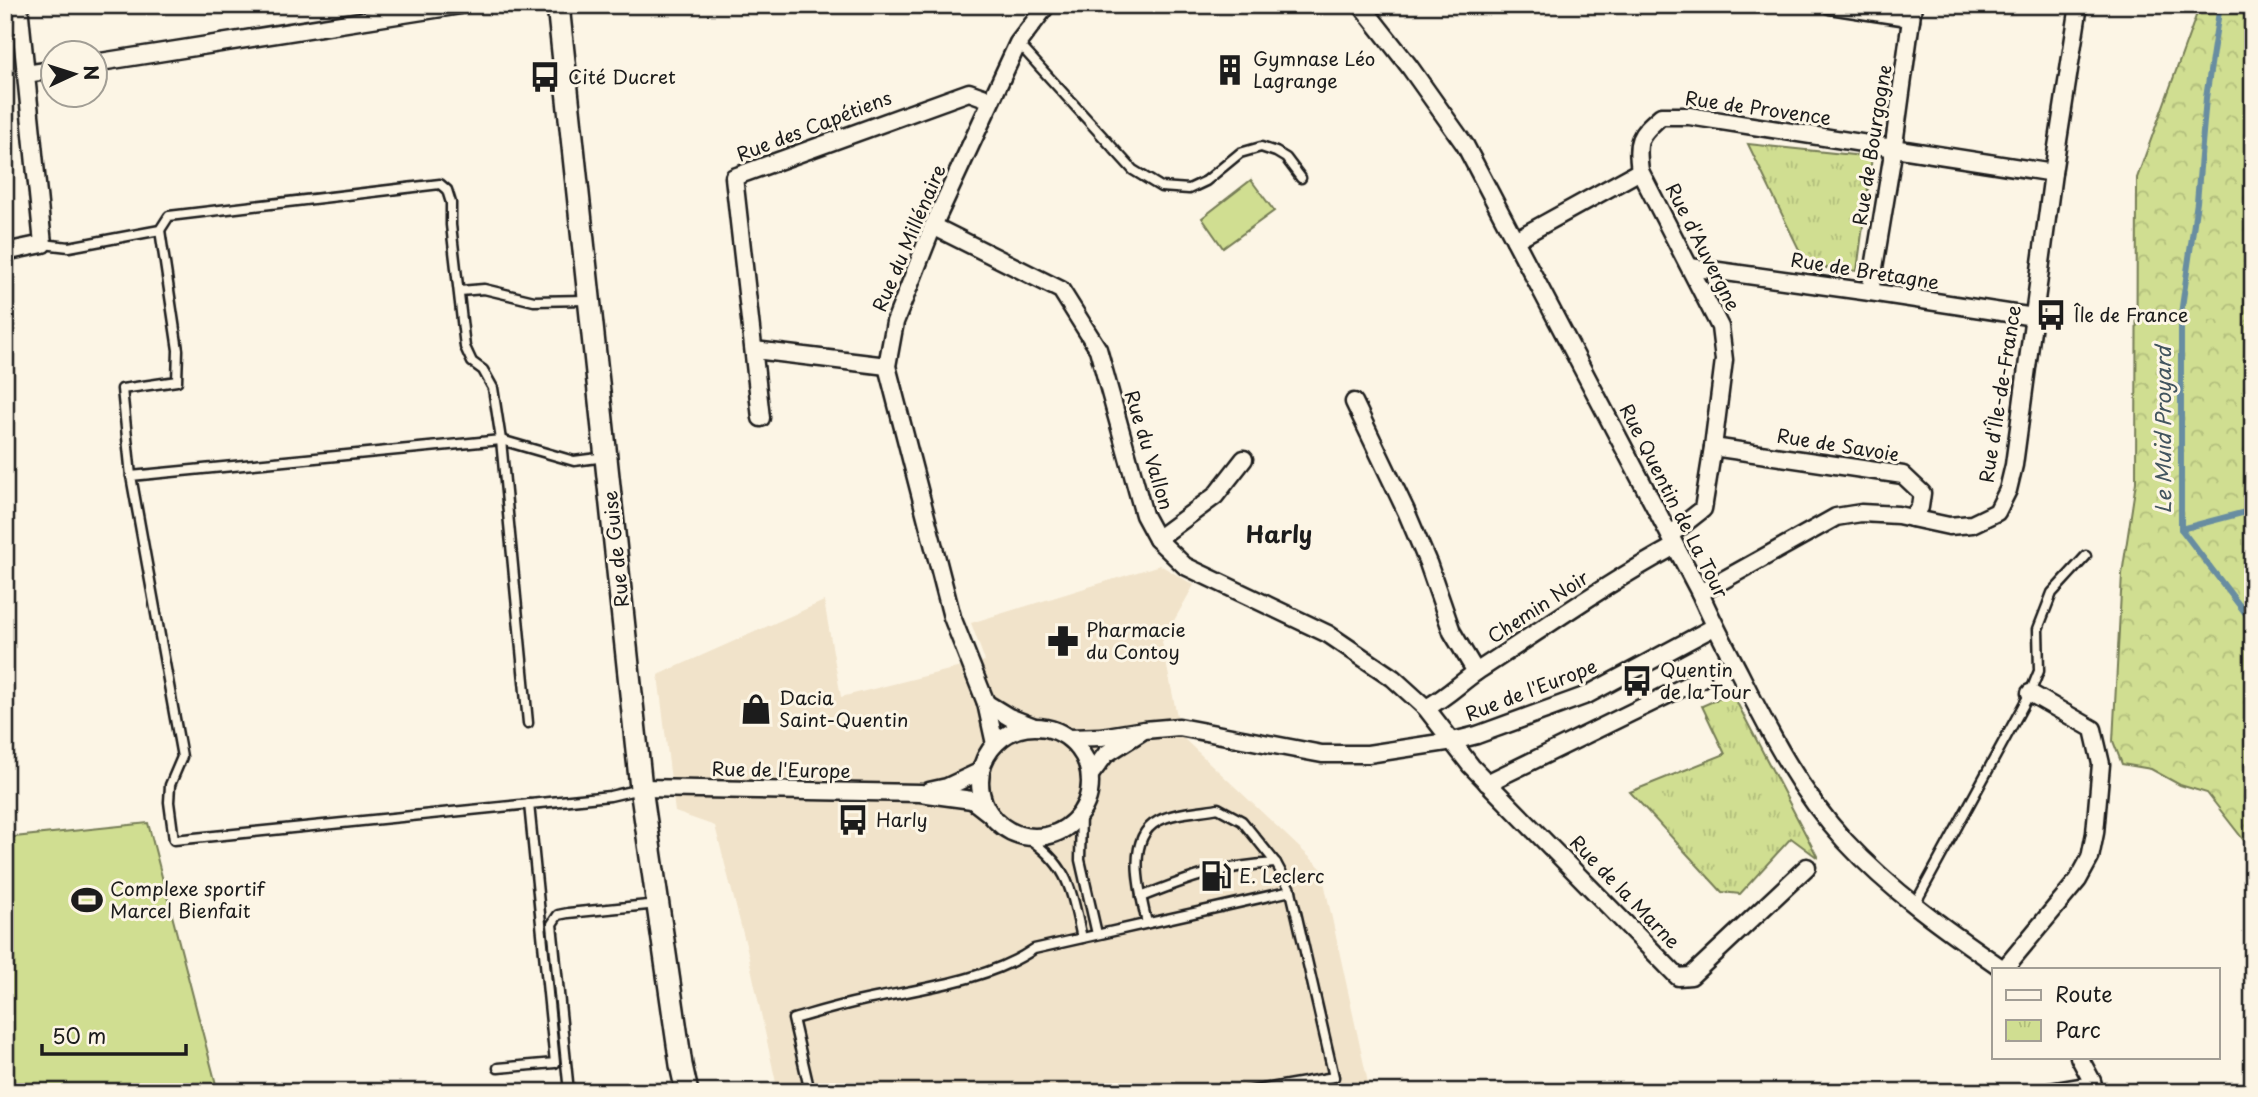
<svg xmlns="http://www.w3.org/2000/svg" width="2258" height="1097" font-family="'Playpen Sans',sans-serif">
  <defs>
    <pattern id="forest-crowns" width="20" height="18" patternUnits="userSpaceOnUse" patternTransform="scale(1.75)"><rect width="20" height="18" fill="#d0de91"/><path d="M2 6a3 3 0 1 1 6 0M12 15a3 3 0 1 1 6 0" fill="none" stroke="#b2be7c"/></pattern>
    <pattern id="cemetery-stones" width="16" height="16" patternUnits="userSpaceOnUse" patternTransform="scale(1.75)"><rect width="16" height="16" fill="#d0de91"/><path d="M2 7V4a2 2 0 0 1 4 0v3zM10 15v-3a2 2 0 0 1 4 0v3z" fill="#b2be7c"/></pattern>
    <pattern id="park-tufts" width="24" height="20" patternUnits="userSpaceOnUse" patternTransform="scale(1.75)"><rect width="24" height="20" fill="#d0de91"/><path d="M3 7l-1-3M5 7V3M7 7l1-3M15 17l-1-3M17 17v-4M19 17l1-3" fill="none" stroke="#b2be7c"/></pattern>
  </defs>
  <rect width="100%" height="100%" fill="#fcf5e5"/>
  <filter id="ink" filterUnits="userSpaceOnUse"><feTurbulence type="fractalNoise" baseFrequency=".0143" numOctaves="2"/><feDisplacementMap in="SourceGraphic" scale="14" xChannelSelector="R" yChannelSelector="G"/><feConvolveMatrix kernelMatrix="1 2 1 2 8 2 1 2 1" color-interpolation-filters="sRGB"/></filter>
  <g filter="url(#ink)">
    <!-- built -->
    <polygon fill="#f1e3ca" points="1160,565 1194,585 1162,642 1181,736 1321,868 1370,1092 778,1092 747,949 715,826 675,812 658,675 824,601 841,697 985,661 971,623"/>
    <!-- grass -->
    <g fill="#d0de91" stroke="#767d56" stroke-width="2">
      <polygon points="1251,180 1274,211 1223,248 1202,218"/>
      <polygon points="148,823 218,1092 5,1092 5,838"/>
    </g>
    <!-- forest -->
    <polygon fill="url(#forest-crowns)" stroke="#767d56" stroke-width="2" points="2200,5 2253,5 2253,852 2207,793 2180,785 2151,769 2122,764 2113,741 2122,574 2136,482 2137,178"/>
    <!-- cemetery -->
    <polygon fill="url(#cemetery-stones)" stroke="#767d56" stroke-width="2" points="1984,1083 1986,1092 1940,1092"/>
    <!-- park -->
    <g fill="url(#park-tufts)" stroke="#767d56" stroke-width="2">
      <polygon points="1748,144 1872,157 1857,271 1807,266"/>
      <polygon points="1732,693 1818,858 1791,838 1740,894 1722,892 1630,792 1725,754 1702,706"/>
    </g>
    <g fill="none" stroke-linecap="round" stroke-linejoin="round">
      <!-- stream -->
      <g stroke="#678da1" stroke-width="6">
        <polyline points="2220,5 2206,98 2197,202 2181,314 2181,529 2253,623"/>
        <polyline points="2181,529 2253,510"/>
      </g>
      <defs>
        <g id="service">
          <polyline points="1018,43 1133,170 1161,187 1189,189 1206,181 1240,153 1261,147 1276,152 1286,158 1301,178"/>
          <polyline points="43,244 69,247 160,230 169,216 440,184 447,190 451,203 451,225 465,347 472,362 483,370 493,388 501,440 528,723"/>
          <polyline points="460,291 484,289 534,301 586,300"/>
          <polyline points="606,457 574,461 501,440 131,476 182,757 170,785 169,802 174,840 610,796 640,789"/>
          <polyline points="131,476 122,389 177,381 178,350 160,230"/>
          <polyline points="1081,813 1080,860 1097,934"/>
          <path d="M 1026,837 C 1070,866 1071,890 1082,938"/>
          <path d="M 1141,897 C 1191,877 1221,866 1276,863"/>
          <polyline points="1915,904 2030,693 2039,671 2038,629 2052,593 2086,556"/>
          <path d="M 1147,923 C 1140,893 1125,838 1158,821 C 1175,812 1199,812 1218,808 L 1242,821 L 1276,863 L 1291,891"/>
          <polyline points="498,1068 555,1063 529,804"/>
          <polyline points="569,1092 552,924 558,915 568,913 658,904"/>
          <path d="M 810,1092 L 793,1019 C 822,1011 851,1002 881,997 C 931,987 992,978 1034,949 L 1291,891 L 1334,1077 L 1246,1092"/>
          <polyline points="2026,1092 2092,1081"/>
        </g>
        <g id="minor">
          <path d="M 1361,5 L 1409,66 L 1465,145 L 1700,593 C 1712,621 1726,647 1740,674 C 1770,734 1800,792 1845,841 C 1891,891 1948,931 2003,969"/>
          <polyline points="1830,5 1901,16 1911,20"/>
          <polyline points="94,63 461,5"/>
          <polyline points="26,74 52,70"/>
          <polyline points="933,226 1061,290 1098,349 1144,515 1157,539 1185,566 1328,634 1393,678 1426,708 1471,766 1678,977 1691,976 1807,867"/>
          <polyline points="1515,240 1640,171"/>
          <polyline points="5,252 43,244 19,5"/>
          <polyline points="1690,267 1870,292 2034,317"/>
          <polyline points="1870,292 1892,159 1913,5"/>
          <polyline points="754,350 887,366"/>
          <polyline points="1354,402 1406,511 1428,563 1452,632 1476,672"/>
          <polyline points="761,418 734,177 969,92 991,100"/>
          <polyline points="1713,447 1903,475 1922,493 1920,507 1912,518"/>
          <path d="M 1670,535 L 1703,509 L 1713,447 L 1724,360 L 1720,327 L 1640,171 C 1636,140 1638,136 1661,116 L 1689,116 L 2053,173"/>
          <polyline points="1157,539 1215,496 1244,459"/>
          <polyline points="1700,593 1836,517 1861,513 1898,515 1949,526 1972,524 1997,512 2008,490 2014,465 2053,173 2079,5"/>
          <polyline points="986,703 1009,717 1032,726"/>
          <path d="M 1426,708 C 1446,698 1461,682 1479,670 C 1544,628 1607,583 1675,546"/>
          <circle cx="1035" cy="782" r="55"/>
          <polyline points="1069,738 1101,737 1144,730 1179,727 1322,754 1368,754 1453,741 1477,735 1587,695 1714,627"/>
          <polyline points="995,744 986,703 952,617 887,366 895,322 933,226 1018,43 1047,5"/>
          <polyline points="1090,775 1106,754 1141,732"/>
          <polyline points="1487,783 1702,678"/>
          <polyline points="641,788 920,793 972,800 990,814"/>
          <polyline points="929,791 947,787 981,771"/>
          <polyline points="2004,969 2078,880 2090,858 2095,833 2101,764 2093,729 2030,693"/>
          <polyline points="2079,1057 2092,1081 2095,1092"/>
        </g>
        <polyline id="secondary" points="558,5 641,788 681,1065 687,1092"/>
      </defs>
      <!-- service casing -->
      <use href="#service" stroke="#1c1c1c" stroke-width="13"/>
      <!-- minor casing -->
      <use href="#minor" stroke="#1c1c1c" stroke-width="21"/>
      <!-- secondary casing -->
      <use href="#secondary" stroke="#1c1c1c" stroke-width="26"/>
      <!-- service -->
      <use href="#service" stroke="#fcf5e5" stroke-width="8"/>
      <!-- minor -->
      <use href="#minor" stroke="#fcf5e5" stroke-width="16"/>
      <!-- secondary -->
      <use href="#secondary" stroke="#fcf5e5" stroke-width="21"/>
    </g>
  </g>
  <!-- icons -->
  <defs>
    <symbol id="building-bare" viewBox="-9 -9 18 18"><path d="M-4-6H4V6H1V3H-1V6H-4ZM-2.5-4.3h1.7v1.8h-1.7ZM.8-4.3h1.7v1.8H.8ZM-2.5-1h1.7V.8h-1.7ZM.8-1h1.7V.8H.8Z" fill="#1c1c1c" stroke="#fcf5e5" stroke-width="2.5" paint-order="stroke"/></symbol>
    <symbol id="bus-bare" viewBox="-9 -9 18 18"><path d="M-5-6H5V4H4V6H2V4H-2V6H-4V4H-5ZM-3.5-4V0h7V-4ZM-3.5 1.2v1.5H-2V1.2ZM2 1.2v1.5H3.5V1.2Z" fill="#1c1c1c" stroke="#fcf5e5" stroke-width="2.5" paint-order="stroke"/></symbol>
    <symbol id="pharmacy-bare" viewBox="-9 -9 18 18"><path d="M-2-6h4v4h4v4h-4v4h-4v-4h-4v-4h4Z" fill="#1c1c1c" stroke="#fcf5e5" stroke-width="2.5" paint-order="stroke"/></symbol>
    <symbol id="shop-bare" viewBox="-9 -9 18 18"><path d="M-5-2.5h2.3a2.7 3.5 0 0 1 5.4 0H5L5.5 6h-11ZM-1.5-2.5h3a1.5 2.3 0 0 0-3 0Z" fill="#1c1c1c" stroke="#fcf5e5" stroke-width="2.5" paint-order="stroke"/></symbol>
    <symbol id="fuel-bare" viewBox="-9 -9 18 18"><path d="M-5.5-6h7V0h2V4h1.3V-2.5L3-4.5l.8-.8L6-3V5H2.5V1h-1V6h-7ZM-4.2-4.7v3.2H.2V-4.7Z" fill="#1c1c1c" stroke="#fcf5e5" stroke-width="2.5" paint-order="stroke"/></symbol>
    <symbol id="stadium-bare" viewBox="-9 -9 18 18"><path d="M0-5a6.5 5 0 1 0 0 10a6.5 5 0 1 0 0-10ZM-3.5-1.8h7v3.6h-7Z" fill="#1c1c1c" stroke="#fcf5e5" stroke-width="2.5" paint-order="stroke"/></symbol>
  </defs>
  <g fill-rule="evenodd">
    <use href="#building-bare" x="1208" y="48" width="44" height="44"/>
    <use href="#bus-bare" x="523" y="55" width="44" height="44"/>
    <use href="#bus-bare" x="2029" y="293" width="44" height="44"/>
    <use href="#pharmacy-bare" x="1041" y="619" width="44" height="44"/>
    <use href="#bus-bare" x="1615" y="659" width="44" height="44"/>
    <use href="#shop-bare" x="734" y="687" width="44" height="44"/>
    <use href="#bus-bare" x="831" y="798" width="44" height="44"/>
    <use href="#fuel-bare" x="1194" y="854" width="44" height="44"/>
    <use href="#stadium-bare" x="65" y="878" width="44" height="44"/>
  </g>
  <g text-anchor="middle" stroke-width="6" stroke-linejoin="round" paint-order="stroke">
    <!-- poi labels -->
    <g font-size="19" fill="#1c1c1c" stroke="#fcf5e5" text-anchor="start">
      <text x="1253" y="66">Gymnase Léo<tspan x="1253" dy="22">Lagrange</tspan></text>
      <text x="568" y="84">Cité Ducret</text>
      <text x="2074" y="322">Île de France</text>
      <text x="1086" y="637">Pharmacie<tspan x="1086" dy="22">du Contoy</tspan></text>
      <text x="1660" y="677">Quentin<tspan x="1660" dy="22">de la Tour</tspan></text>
      <text x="779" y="705">Dacia<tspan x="779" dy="22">Saint-Quentin</tspan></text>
      <text x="876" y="827">Harly</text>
      <text x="1239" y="883">E. Leclerc</text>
      <text x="110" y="896">Complexe sportif<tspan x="110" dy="22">Marcel Bienfait</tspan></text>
    </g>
    <!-- street labels -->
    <g font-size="19" fill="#1c1c1c" stroke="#fcf5e5">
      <text transform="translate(1758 108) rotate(8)" y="7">Rue de Provence</text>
      <text transform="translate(814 126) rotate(-21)" y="7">Rue des Capétiens</text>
      <text transform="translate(1872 145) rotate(-81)" y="7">Rue de Bourgogne</text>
      <text transform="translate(909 238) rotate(-67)" y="7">Rue du Millénaire</text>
      <text transform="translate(1703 247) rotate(63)" y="7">Rue d'Auvergne</text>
      <text transform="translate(1865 271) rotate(9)" y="7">Rue de Bretagne</text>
      <text transform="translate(2000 394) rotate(-81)" y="7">Rue d'Île-de-France</text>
      <text transform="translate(1838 445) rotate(9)" y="7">Rue de Savoie</text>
      <text transform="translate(1149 450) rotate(73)" y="7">Rue du Vallon</text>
      <text transform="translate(1674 501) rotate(63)" y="7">Rue Quentin de La Tour</text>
      <text transform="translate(616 549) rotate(-96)" y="7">Rue de Guise</text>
      <text transform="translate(1538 607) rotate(-33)" y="7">Chemin Noir</text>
      <text transform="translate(1531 690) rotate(-21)" y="7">Rue de l'Europe</text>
      <text transform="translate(781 770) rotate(1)" y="7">Rue de l'Europe</text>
      <text transform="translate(1625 892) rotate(46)" y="7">Rue de la Marne</text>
    </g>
    <!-- water labels -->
    <g font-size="21" font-style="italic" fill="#42555f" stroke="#fcf5e5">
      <text transform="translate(2164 430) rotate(-90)" y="7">Le Muid Proyard</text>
    </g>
    <!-- quarter labels -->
    <g font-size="23" font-weight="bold" fill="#1c1c1c" stroke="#fcf5e5">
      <text x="1279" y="543">Harly</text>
    </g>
  </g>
  <!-- margin -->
  <rect width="2258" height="1097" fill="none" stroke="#fcf5e5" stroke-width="28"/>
  <rect x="14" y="14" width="2230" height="1069" fill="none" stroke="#1c1c1c" stroke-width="2.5" filter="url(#ink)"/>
  <!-- legend -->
  <rect x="1992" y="968" width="228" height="91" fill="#fcf5e5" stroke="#a29e95" stroke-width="2"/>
  <rect x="2006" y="990" width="35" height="10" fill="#fcf5e5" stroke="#a29e95" stroke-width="2"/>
  <text x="2055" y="1002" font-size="21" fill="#1c1c1c">Route</text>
  <rect x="2006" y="1020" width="35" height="21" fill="url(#park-tufts)" stroke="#a29e95" stroke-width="2"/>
  <text x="2055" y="1038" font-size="21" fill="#1c1c1c">Parc</text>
  <!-- north arrow -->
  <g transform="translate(74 74) rotate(86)"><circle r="33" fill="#fcf5e5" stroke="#a29e95" stroke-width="2"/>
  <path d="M0-5L12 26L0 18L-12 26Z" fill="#1c1c1c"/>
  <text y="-10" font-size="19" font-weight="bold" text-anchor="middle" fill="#1c1c1c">N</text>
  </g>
  <!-- scale -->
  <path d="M42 1044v10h144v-10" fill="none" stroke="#1c1c1c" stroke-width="3.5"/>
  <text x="52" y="1044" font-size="21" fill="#1c1c1c" stroke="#fcf5e5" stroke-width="5" paint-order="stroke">50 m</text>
</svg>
